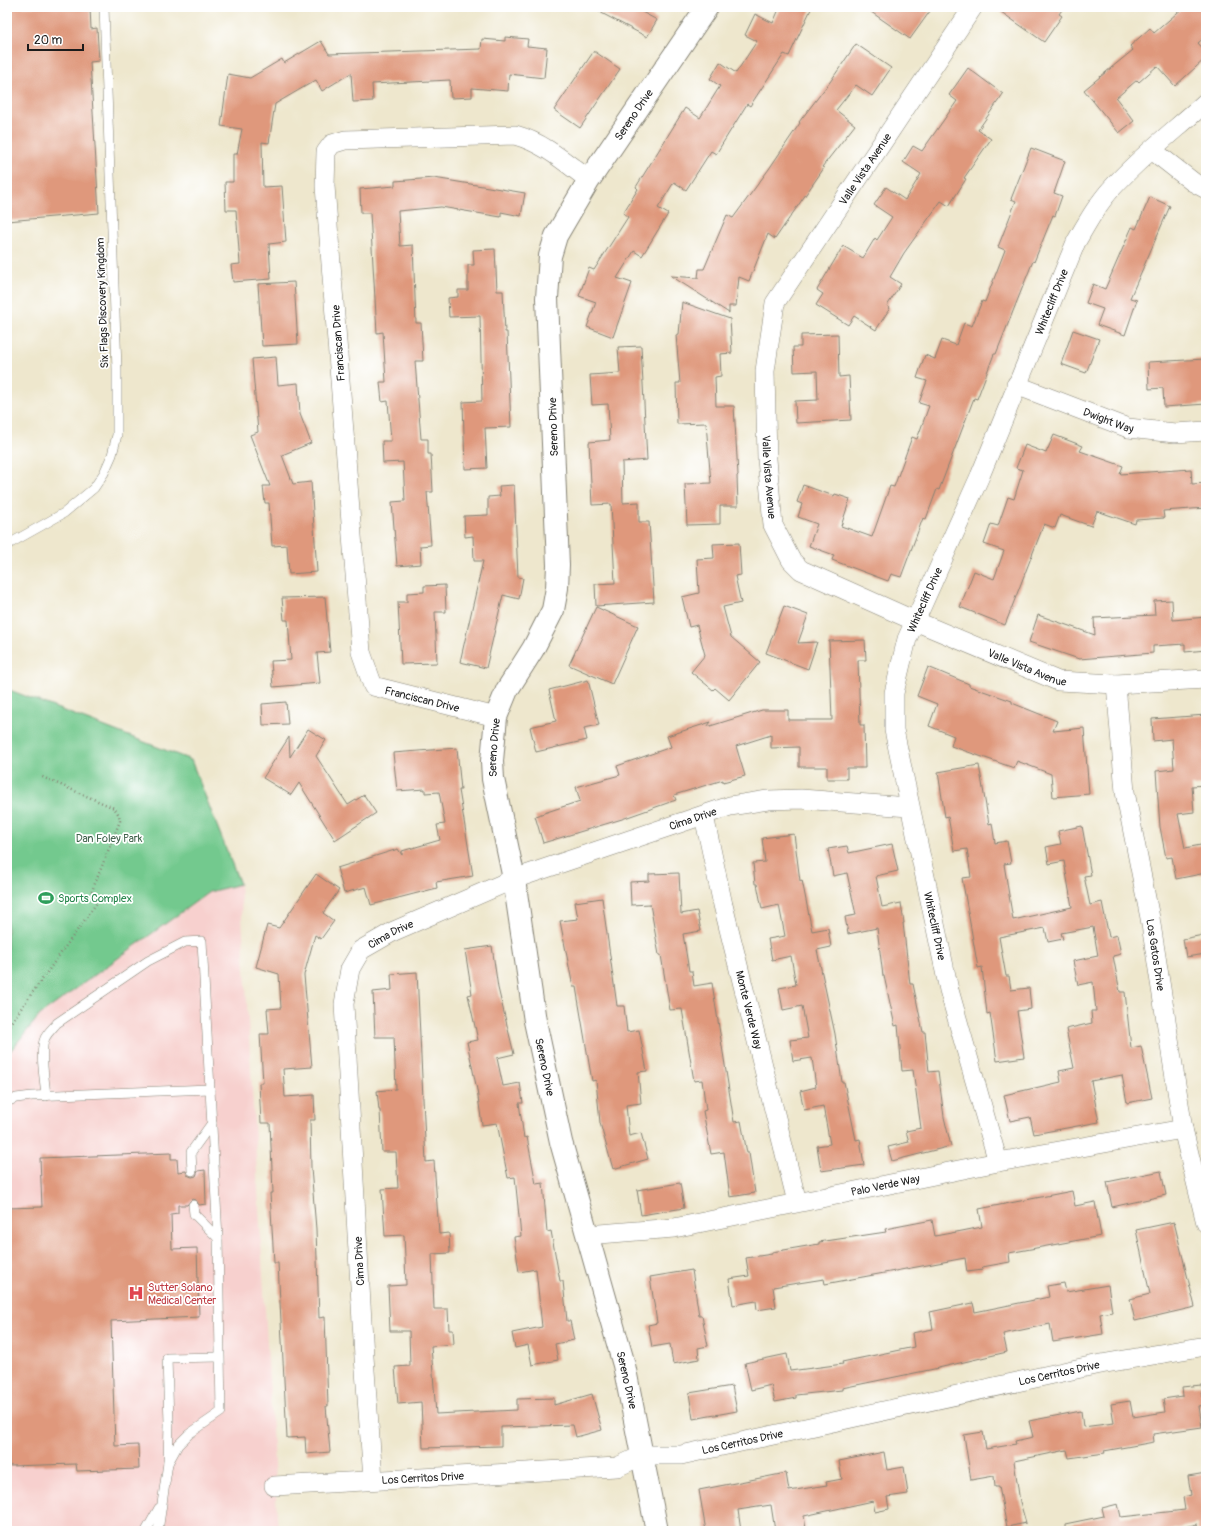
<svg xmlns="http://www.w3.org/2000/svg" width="1213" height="1538" font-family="Pangolin,sans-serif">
  <rect width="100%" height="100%" fill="#fff"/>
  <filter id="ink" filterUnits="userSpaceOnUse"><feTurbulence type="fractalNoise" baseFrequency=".025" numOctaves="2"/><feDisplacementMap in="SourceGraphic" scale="8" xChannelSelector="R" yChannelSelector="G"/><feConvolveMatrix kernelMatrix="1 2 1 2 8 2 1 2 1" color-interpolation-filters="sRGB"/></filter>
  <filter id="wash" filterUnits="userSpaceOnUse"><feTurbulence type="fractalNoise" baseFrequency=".012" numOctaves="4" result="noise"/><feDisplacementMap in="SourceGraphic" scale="16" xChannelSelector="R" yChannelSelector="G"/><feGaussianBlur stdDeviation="0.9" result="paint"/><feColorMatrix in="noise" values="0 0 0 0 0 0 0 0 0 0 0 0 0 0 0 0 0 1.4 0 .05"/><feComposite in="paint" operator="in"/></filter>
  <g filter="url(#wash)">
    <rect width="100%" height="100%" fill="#eee7cd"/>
    <!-- built -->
    <polygon fill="#f7d0ce" points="240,884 278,1531 7,1531 7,1055 40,1015 209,892"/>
    <!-- green -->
    <polygon fill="#73c98e" stroke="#487255" points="7,689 191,760 240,884 209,892 40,1015 7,1055"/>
    <g id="blocks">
      <!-- building -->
      <g fill="#df987c">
        <polygon points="7,7 90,7 91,29 97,28 99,61 90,62 99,213 7,221"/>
        <polygon points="590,7 645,7 642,12 657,20 647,37"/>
        <polygon points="780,7 812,7 789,56 784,54 750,106 747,104 716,154 711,151 686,190 674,182 658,208 668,214 642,256 634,251 617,278 632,283 613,337 587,327 596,302 579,296 589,268 594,270 628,217 623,213 638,189 636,187 685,108 700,118 720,86 710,79 720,62 736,73 757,41 745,35 755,14 773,23"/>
        <polygon points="864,7 933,7 910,39"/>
        <polygon points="994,7 1064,7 1059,14 1062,16 1044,42"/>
        <polygon points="1184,7 1200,7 1206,14 1206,36 1198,43 1206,52 1206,58 1175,86 1157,66 1139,82 1137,80 1116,98 1134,121 1119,133 1084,90 1133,50 1130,46 1150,28 1154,33"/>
        <polygon points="505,37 528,39 527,46 547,48 544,78 509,74 508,91 472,88 472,97 451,98 450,80 372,84 373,101 353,102 351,73 322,91 316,80 275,104 269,143 262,142 263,187 282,186 286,242 269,244 271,279 233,282 231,265 240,264 236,210 226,210 225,182 233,182 233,154 237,154 242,129 221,126 228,74 250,78 282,59 284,63 321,41 329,54 481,49 482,39 505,41"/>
        <polygon points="856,44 891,68 872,96 856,85 836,110 855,125 822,167 824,168 775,239 768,234 749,281 739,277 736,306 729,306 729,313 671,276 698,278 699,269 704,269 727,215 733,218 769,169 800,123 799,122 830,82"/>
        <polygon points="594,51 620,69 580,128 554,110"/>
        <polygon points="968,68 1003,94 978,130 991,139 964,178 966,179 949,206 941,201 904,253 890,277 901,284 887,306 890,308 876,330 854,316 848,325 816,305 823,294 817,290 843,246 863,258 875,238 877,240 892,217 874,205 886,187 905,200 921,174 903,162 913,146 922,151 957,101 949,95"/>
        <polygon points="1031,148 1065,161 1054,193 1062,196 1055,216 1053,215 1034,262 1033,261 996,354 994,354 977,399 974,398 939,490 937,489 926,519 923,518 901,577 891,574 888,581 832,560 834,555 809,546 817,524 798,517 802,504 797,502 803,485 834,496 835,494 850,499 841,526 872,537 890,486 894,487 912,437 917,439 929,406 919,403 927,381 917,378 925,355 935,359 942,340 956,345 964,323 972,326 982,301 985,302 1005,250 998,247 1016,201 1011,199"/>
        <polygon points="434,178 525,193 521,216 501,212 501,217 441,207 398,211 400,246 413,245 416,323 421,323 423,361 415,361 421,439 428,439 428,454 431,454 433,492 427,492 431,545 420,546 421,564 397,566 392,502 405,501 403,462 383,463 382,441 391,441 388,401 382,402 380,382 386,382 383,332 377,333 370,213 361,213 360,189 395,186 395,181"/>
        <polygon points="1150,197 1170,206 1130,298 1137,300 1125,335 1097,325 1103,309 1086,303 1093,284 1105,289 1132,227 1136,229"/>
        <polygon points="495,249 497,291 503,291 505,332 507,332 511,427 485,428 487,468 465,469 463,402 482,401 480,316 449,317 448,298 458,297 458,290 468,290 468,265 474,265 473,250"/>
        <polygon points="294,282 298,344 262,346 258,284"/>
        <polygon points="682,302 730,319 732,353 720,354 721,376 715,377 716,406 734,406 738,475 737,476 738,506 720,506 720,524 687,525 685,484 711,483 706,423 677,424 676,383 680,383 676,335 679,334"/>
        <polygon points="1073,330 1099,339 1086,373 1061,364"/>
        <polygon points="838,334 839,377 849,376 851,420 796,423 795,401 818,400 817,371 794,372 793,347 801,347 801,335"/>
        <polygon points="641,346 647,460 622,462 623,503 639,502 639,522 649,522 654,602 596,606 595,584 615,583 611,504 592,505 589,442 610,440 608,404 592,405 590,375 620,373 618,347"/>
        <polygon points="276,357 278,385 298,383 300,414 311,443 282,455 293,484 311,482 317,572 289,574 287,545 272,546 269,503 265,503 263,486 270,486 250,435 258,432 252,359"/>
        <polygon points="1206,359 1206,404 1164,407 1163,388 1149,389 1148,362"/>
        <polygon points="1054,435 1083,446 1080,451 1123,466 1120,474 1191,469 1192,484 1206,483 1206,508 1163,511 1164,518 1136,520 1135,524 1097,511 1091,526 1060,515 1055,528 1044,524 1005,625 960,607 974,571 994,579 1004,551 984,544 991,524 998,526 1008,497 1014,499 1023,470 1016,468 1025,445 1046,453"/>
        <polygon points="514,485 518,577 523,578 519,599 503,595 486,668 460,662 483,561 474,561 473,536 465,537 464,516 488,515 488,497 500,496 499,486"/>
        <polygon points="739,543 741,575 735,576 741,603 723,607 731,637 760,662 729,700 715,688 713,690 691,672 705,655 697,625 689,627 682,597 699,593 697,559 714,558 713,544"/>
        <polygon points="445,585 446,612 435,612 437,663 401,664 398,602 407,602 407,593 424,592 424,586"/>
        <polygon points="325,597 330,652 317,653 320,683 273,687 271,661 291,660 288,620 284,620 282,598"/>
        <polygon points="1172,600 1173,620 1206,617 1206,650 1185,652 1185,644 1153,646 1153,653 1079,659 1029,642 1038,615 1095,635 1094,618 1155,615 1154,601"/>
        <polygon points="784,606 808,615 798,643 817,642 808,669 766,653"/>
        <polygon points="596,607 638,626 612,684 569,665"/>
        <polygon points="865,640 866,660 858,660 860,725 864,725 865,768 847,768 847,779 827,779 827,767 799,767 799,747 771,748 771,735 736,746 745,776 723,782 723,780 674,795 676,800 622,819 543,843 535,816 580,801 576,787 620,775 617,766 671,747 667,736 711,722 707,727 762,710 788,710 788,720 832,720 829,641"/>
        <polygon points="928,667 969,684 969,686 1012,701 1012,703 1057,721 1053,731 1084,728 1089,794 1053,797 1051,774 1017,761 1014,768 951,746 954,736 929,726 937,704 917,696"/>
        <polygon points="588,680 599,725 584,728 587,740 536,752 530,727 556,721 549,690"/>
        <polygon points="286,702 288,724 263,725 262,704"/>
        <polygon points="1206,715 1206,785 1192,786 1194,812 1178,814 1185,848 1206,844 1206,873 1176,879 1172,857 1166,858 1160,827 1156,771 1174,769 1172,739 1153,741 1152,719"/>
        <polygon points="308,729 326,740 316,756 348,805 364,795 376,813 335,840 299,783 291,795 263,778 289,737 290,757"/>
        <polygon points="457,748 461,790 459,790 473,876 436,882 437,888 371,905 366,887 344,893 337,868 398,849 402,855 402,851 440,840 437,825 445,824 439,792 425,793 425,789 397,791 393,753"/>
        <polygon points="979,765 989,824 992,823 995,843 1007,841 1011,863 1004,864 1013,920 1072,907 1064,861 1049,864 1046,847 1061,844 1058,831 1082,826 1091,875 1084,876 1090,905 1102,902 1109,937 1117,935 1121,954 1113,956 1120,992 1125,992 1131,1048 1141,1046 1152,1098 1127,1103 1122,1075 1091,1081 1099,1122 1034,1134 1030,1117 1010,1121 1004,1095 1061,1082 1059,1071 1074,1068 1066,1029 1092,1023 1091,1011 1096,1011 1093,982 1078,985 1073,961 1098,956 1093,927 1061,933 1063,939 1048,942 1045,928 999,937 1006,976 1009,976 1011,990 1029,988 1031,1009 1017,1011 1024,1057 997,1061 990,1013 987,1014 982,967 978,968 962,878 971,877 967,849 954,851 948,816 945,817 938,772"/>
        <polygon points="794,834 800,881 802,880 812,931 828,928 831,947 817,950 835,1034 842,1082 844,1082 856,1140 860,1139 864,1165 821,1171 817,1146 830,1144 823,1106 804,1110 800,1091 816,1087 812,1058 793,1061 790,1040 808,1038 802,1006 783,1010 779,988 796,985 791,956 772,960 768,939 785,936 779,905 762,909 757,884 755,884 753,863 765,862 762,838"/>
        <polygon points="892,844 898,871 876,876 882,907 901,903 904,923 903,923 910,984 913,984 923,1032 925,1032 929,1072 938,1071 944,1117 951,1146 892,1161 888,1147 909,1142 906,1131 921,1128 913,1070 902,1071 898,1025 895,1026 884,976 883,976 877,928 848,934 845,917 856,915 847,873 833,876 828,849 847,846 849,853"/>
        <polygon points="679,873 681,914 697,911 701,931 683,934 689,971 692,971 694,986 712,983 734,1122 741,1121 747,1153 749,1153 755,1193 730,1197 724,1152 711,1154 703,1111 706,1110 702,1080 694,1081 682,1009 670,1010 661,955 659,955 650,904 631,905 630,882 649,881 649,874"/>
        <polygon points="316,874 339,890 323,913 334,921 321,939 315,935 304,975 312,1067 283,1069 285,1097 314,1095 315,1120 310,1120 311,1168 316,1229 319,1318 325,1317 328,1406 326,1406 330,1452 306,1454 305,1437 287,1438 278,1263 274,1263 270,1193 273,1193 270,1123 261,1123 259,1083 263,1083 260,1034 269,1034 267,1009 281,1008 279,974 256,967 267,925 279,928"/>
        <polygon points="602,898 617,1006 624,1006 627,1032 639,1030 647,1071 638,1072 641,1103 626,1105 629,1136 641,1133 648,1159 613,1169 600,1123 596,1080 592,1081 576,987 573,987 560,921 578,919 575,902"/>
        <polygon points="1203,935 1206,954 1186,957 1183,939"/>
        <polygon points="492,946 498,988 514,1054 497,1058 503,1086 520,1083 523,1103 519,1103 524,1138 527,1137 536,1184 543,1183 547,1232 551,1231 560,1281 563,1281 567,1321 570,1321 574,1340 555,1344 558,1360 532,1365 528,1345 515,1348 512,1333 542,1327 536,1269 519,1272 514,1237 521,1236 515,1177 508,1178 497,1123 482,1125 477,1090 467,1042 478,1040 468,995 472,994 465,950"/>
        <polygon points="417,972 426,1162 434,1161 439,1234 449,1233 450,1253 432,1254 434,1309 448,1309 449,1330 453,1330 454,1344 431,1346 436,1414 517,1410 517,1399 554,1398 554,1405 592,1394 602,1430 576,1437 573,1425 501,1427 501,1446 423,1448 421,1402 398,1404 395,1367 410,1366 409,1331 390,1331 388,1286 406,1285 405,1257 404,1235 385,1236 382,1189 398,1188 396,1152 382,1152 380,1110 379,1110 377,1091 396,1089 394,1037 375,1037 373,992 392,990 391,974"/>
        <polygon points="171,1153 171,1159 177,1159 178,1172 186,1171 187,1175 192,1177 196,1176 198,1171 205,1170 206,1204 199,1205 196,1200 192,1199 187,1205 178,1205 178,1213 171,1214 172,1249 197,1248 199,1317 111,1321 115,1446 138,1445 139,1469 77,1471 76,1464 9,1466 7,1425 7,1208 42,1207 40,1158"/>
        <polygon points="1161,1171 1166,1195 1112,1207 1107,1182"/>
        <polygon points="680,1183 684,1208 641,1215 637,1190"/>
        <polygon points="1072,1191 1075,1206 1095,1202 1101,1236 1009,1253 1010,1262 982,1267 983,1270 967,1272 965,1258 825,1284 824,1279 773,1287 776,1307 757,1310 756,1301 733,1305 729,1279 749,1276 746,1258 772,1254 772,1252 819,1244 819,1242 886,1232 885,1229 932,1220 935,1236 962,1231 982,1227 979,1209"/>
        <polygon points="1174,1222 1195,1307 1135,1321 1130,1299 1150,1294 1136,1230"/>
        <polygon points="692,1270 699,1316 702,1316 708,1346 698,1348 699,1359 673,1364 670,1344 652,1347 648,1325 657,1323 650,1277"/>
        <polygon points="1064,1283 1066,1292 1108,1285 1112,1312 1100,1314 1103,1334 1053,1342 1050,1324 1003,1334 1007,1352 934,1369 842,1388 842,1390 796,1395 796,1398 775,1402 771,1385 751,1390 745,1363 787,1354 790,1371 843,1364 842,1362 914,1347 912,1333 933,1329 930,1312 973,1303 975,1312 1049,1297 1047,1286"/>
        <polygon points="1201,1385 1204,1405 1199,1406 1202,1427 1153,1434 1154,1442 1104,1451 1105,1453 1069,1458 1067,1450 1014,1461 1020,1502 1026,1523 1007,1527 999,1487 995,1487 994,1476 971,1480 964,1435 983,1432 986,1449 1016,1444 1015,1441 1033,1437 1029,1421 1081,1411 1083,1427 1114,1423 1111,1404 1130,1401 1133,1417 1165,1412 1163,1399 1183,1396 1182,1387"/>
        <polygon points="732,1386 737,1411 693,1419 689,1393"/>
        <polygon points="884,1452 887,1470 904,1467 908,1494 887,1497 889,1509 875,1512 873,1501 804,1516 806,1529 775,1531 771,1505 738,1510 741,1531 706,1531 699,1490 786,1473 789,1491 827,1485 826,1482 842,1479 839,1461"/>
        <polygon points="1206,1473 1206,1531 1198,1531 1197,1524 1167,1531 1065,1531 1065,1524 1104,1516 1102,1508 1118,1504 1121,1517 1185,1510 1183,1497 1191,1495 1188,1476"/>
      </g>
    </g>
  </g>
  <g filter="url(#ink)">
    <use href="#blocks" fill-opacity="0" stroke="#858274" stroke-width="1"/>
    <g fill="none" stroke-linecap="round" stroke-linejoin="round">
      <defs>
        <g id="service">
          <polyline points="7,545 64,513 94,488 104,473 112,455 117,435 117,369 104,7"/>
          <path d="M 46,1096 C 45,1081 39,1051 45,1038 C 48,1032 53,1028 57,1023 L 148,961 L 185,942 L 202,941 L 218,1238 L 221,1412 L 189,1434 L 178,1445 L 168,1463"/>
          <polyline points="7,1102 16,1098 32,1096 210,1089"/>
          <polyline points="192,1171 191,1152 212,1123"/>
          <polyline points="193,1205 194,1214 218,1238"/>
          <polyline points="146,1531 159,1508"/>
          <polyline points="158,1531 168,1463 169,1423 167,1358 219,1357"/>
        </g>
        <g id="minor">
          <path id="s1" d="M 973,7 L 775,303 L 765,371 L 767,459 L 773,525 L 791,560 L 801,570 L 915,621 L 1058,681 L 1116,684 L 1206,679"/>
          <polyline points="1152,150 1193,182 1206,189"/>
          <path id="s2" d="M 1016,385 L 1128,428 L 1175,433 L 1206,431"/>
          <path id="s3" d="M 1116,684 L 1125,792 L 1150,918 L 1183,1129 L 1206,1223"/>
          <path d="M 496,717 L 373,686 L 361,652 L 325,186 L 326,152 L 332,144 L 345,140 L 515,135 C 544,143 565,162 589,180"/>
          <path id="s4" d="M 704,816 L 723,905 L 797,1202"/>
          <path id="s5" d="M 998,1162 L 949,990 L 894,730 L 894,693 L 907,639 L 980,476 L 1076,242 C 1087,223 1098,203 1113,187 C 1141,156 1175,130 1206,102"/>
          <path id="s6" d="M 587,1235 L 674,1228 L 998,1162 L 1183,1129"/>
          <path id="s7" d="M 373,1479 L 364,1357 L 344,1004 L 350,969 L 361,950 L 394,931 L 514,879 L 730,806 L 768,800 L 801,799 L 909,807"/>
          <path id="s8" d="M 274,1486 L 617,1467 L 643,1455 L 681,1455 L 1095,1365 L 1206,1346"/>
        </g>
        <g id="tertiary">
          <path id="s9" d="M 657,1531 L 624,1365 L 561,1142 L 535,1021 L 514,879 L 493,779 L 492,761 L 496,717 L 507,690 L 533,649 L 553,610 L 557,588 L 558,565 L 547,298 L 550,256 L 556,236 L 566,219 L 589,180 L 707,7"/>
        </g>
      </defs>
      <!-- service casing -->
      <use href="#service" stroke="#858274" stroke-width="10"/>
      <!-- minor casing -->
      <use href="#minor" stroke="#858274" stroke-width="20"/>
      <!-- tertiary casing -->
      <use href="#tertiary" stroke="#858274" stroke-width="24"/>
      <!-- path -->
      <polyline stroke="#858274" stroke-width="2.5" stroke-dasharray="1 3" stroke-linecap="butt" points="7,1028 99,900 90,896 120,821 119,815 114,808 40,776"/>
      <!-- service -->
      <use href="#service" stroke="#fff" stroke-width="9"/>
      <!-- minor -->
      <use href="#minor" stroke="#fff" stroke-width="19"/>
      <!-- tertiary -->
      <use href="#tertiary" stroke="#fff" stroke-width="22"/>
    </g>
  </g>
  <!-- icons -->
  <defs>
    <symbol id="stadium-bare" viewBox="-9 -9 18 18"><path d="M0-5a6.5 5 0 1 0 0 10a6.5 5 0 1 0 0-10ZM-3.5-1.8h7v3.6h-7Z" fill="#2e9e5b" stroke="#fff" stroke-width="2.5" paint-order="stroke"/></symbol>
    <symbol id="hospital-bare" viewBox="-9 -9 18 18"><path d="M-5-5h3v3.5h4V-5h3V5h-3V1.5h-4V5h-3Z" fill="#e0444e" stroke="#fff" stroke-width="2.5" paint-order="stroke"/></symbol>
  </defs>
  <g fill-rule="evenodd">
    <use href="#stadium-bare" x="35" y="887" width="22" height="22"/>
    <use href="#hospital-bare" x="125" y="1282" width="22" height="22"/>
  </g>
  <g text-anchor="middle" stroke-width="3.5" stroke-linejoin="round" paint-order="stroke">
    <!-- street labels -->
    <g font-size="11" fill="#1c1c1c" stroke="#fff">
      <text dy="4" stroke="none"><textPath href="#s9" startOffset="1474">Sereno Drive</textPath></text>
      <text transform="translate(865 169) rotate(-56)" y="4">Valle Vista Avenue</text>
      <text dy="4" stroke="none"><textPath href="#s5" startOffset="904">Whitecliff Drive</textPath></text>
      <text transform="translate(102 303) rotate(-92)" y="4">Six Flags Discovery Kingdom</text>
      <text transform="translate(338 343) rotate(-94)" y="4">Franciscan Drive</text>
      <text dy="4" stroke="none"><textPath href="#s2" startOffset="99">Dwight Way</textPath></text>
      <text transform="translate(553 427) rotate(-92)" y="4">Sereno Drive</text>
      <text dy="4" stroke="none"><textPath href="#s1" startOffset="531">Valle Vista Avenue</textPath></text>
      <text dy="4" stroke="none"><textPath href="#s5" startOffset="580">Whitecliff Drive</textPath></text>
      <text dy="4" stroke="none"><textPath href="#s1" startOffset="879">Valle Vista Avenue</textPath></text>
      <text transform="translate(422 699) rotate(14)" y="4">Franciscan Drive</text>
      <text dy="4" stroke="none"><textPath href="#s9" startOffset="802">Sereno Drive</textPath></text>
      <text dy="4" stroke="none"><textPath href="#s7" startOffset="891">Cima Drive</textPath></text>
      <text transform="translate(935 926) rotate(78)" y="4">Whitecliff Drive</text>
      <text dy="4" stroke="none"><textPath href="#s7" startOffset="567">Cima Drive</textPath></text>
      <text dy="4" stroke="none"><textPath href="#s3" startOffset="274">Los Gatos Drive</textPath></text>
      <text dy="4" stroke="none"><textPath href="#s4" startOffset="199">Monte Verde Way</textPath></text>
      <text transform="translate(545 1067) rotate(78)" y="4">Sereno Drive</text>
      <text dy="4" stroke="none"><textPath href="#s6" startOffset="303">Palo Verde Way</textPath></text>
      <text transform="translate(359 1261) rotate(-93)" y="4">Cima Drive</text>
      <text dy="4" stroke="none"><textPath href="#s8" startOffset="797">Los Cerritos Drive</textPath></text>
      <text transform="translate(627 1380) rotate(77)" y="4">Sereno Drive</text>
      <text dy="4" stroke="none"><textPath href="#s8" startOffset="473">Los Cerritos Drive</textPath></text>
      <text dy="4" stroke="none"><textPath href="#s8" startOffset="149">Los Cerritos Drive</textPath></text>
    </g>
    <!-- park labels -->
    <g font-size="11" fill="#3f614a" stroke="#fff">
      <text x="109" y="842">Dan Foley Park</text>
    </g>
    <!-- leisure labels -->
    <g font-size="11" fill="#27864d" stroke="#fff" text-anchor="start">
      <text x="58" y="902">Sports Complex</text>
    </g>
    <!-- health labels -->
    <g font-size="11" fill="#be3a42" stroke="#fff" text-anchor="start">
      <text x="148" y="1291">Sutter Solano<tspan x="148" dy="13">Medical Center</tspan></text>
    </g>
  </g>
  <!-- margin -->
  <rect width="1213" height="1538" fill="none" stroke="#fff" stroke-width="24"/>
  <!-- scale -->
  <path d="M28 44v6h55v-6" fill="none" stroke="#1c1c1c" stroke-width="2"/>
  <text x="34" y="44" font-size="12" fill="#1c1c1c" stroke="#ffffff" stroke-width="3" paint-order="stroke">20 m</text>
</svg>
